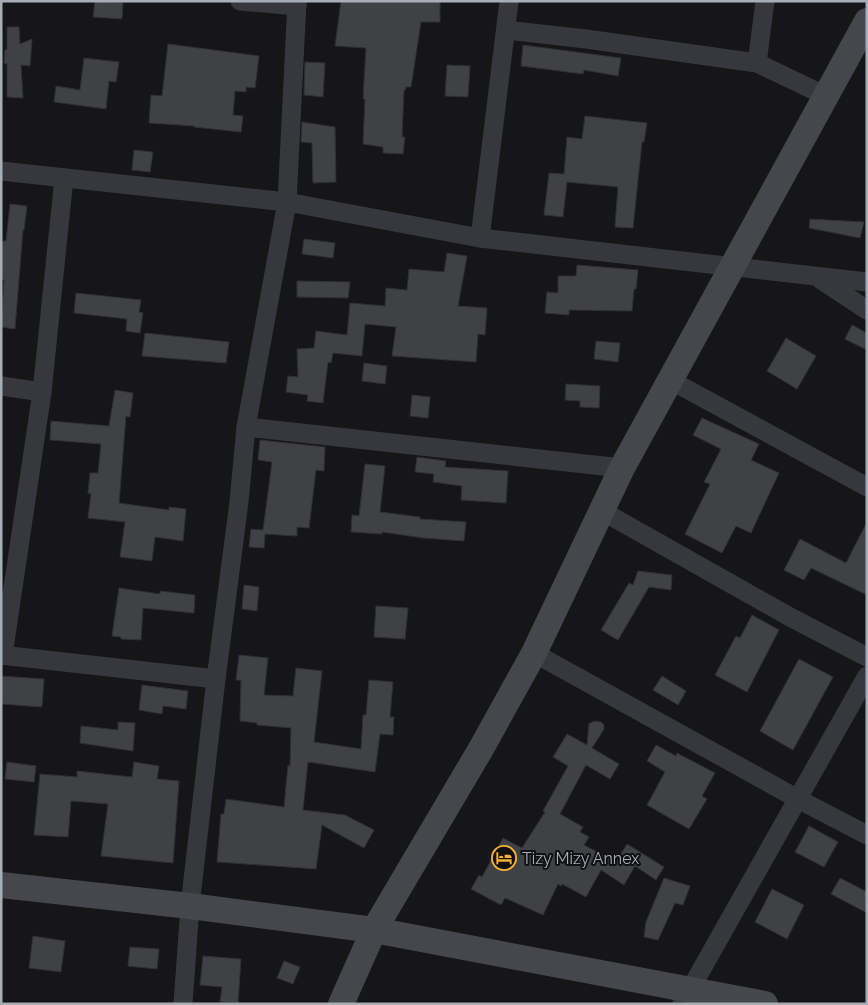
<svg xmlns="http://www.w3.org/2000/svg" width="868" height="1005" font-family="Raleway,sans-serif">
  <rect width="100%" height="100%" fill="#161618"/>
  <!-- building -->
  <g fill="#404145" stroke="#303034">
    <polygon points="95,1 123,2 122,19 93,17"/>
    <polygon points="341,1 440,1 440,22 421,22 411,87 406,87 405,90 404,90 402,137 405,137 403,154 383,153 383,147 363,144 365,99 363,99 366,48 335,46"/>
    <polygon points="7,27 19,27 20,44 32,39 30,66 21,65 23,98 7,97 7,64 4,63 5,50 7,49"/>
    <polygon points="168,44 259,56 255,88 246,87 246,92 235,91 233,115 243,116 241,132 194,127 194,126 149,123 151,95 162,96"/>
    <polygon points="523,45 621,58 618,76 584,70 583,74 521,66"/>
    <polygon points="84,58 119,62 116,82 109,81 106,109 54,102 56,86 80,90"/>
    <polygon points="305,62 325,63 323,97 304,95"/>
    <polygon points="447,65 470,66 468,97 445,96"/>
    <polygon points="585,116 647,123 644,142 642,142 633,228 615,227 618,187 567,182 563,217 544,215 549,173 564,174 567,137 582,139"/>
    <polygon points="302,122 335,127 336,182 313,183 312,143 301,142"/>
    <polygon points="134,150 153,152 150,172 132,170"/>
    <polygon points="10,204 27,206 24,230 23,230 15,329 1,327 4,280 1,279 1,241 6,241"/>
    <polygon points="810,219 864,222 860,238 809,228"/>
    <polygon points="304,239 335,243 333,258 302,254"/>
    <polygon points="447,253 467,256 458,306 487,308 485,335 478,334 476,362 392,356 396,327 365,324 362,356 333,353 331,363 328,362 323,403 307,401 308,395 286,392 288,376 298,377 297,349 314,348 316,331 347,335 350,303 385,306 386,288 407,290 409,269 444,272"/>
    <polygon points="577,265 638,270 636,289 634,289 632,311 569,310 569,315 545,313 547,292 558,293 558,276 576,276"/>
    <polygon points="297,281 350,282 348,298 297,297"/>
    <polygon points="76,293 141,300 139,312 143,313 140,333 126,331 127,319 74,313"/>
    <polygon points="852,325 867,333 867,350 845,339"/>
    <polygon points="145,333 229,342 226,363 142,356"/>
    <polygon points="786,338 816,356 797,389 767,371"/>
    <polygon points="596,341 620,343 618,362 594,359"/>
    <polygon points="364,363 387,366 385,384 362,381"/>
    <polygon points="566,384 600,386 599,408 580,407 580,401 565,400"/>
    <polygon points="115,390 133,393 130,417 126,416 119,503 169,510 169,507 186,509 183,541 155,537 152,561 120,557 125,522 88,518 91,494 88,493 90,473 98,473 101,444 50,440 51,421 109,426"/>
    <polygon points="412,395 430,397 428,418 410,416"/>
    <polygon points="702,418 759,444 751,460 779,473 751,533 736,526 722,553 685,534 710,484 704,482 721,449 693,435"/>
    <polygon points="260,440 325,447 324,471 316,470 309,528 297,527 297,536 265,534 264,548 249,547 251,529 263,530 272,462 258,460"/>
    <polygon points="417,457 446,461 445,467 508,471 506,503 461,500 462,486 433,482 434,474 415,472"/>
    <polygon points="365,464 385,466 380,512 420,517 420,519 466,522 464,541 423,538 382,532 382,534 351,532 352,515 359,516"/>
    <polygon points="867,522 867,595 811,568 804,580 784,570 800,539 846,563"/>
    <polygon points="638,571 672,575 671,590 649,587 618,640 601,630 629,583 633,585"/>
    <polygon points="244,585 259,587 257,611 242,609"/>
    <polygon points="119,588 160,594 160,591 195,595 194,613 143,608 141,640 121,639 121,637 112,636"/>
    <polygon points="376,606 408,608 405,639 374,637"/>
    <polygon points="752,615 779,630 747,692 715,675 736,636 740,638"/>
    <polygon points="239,655 268,658 264,695 293,696 296,668 322,671 314,742 361,749 363,715 366,715 369,680 393,682 390,717 394,717 393,735 380,734 375,772 308,762 303,810 345,815 374,830 364,848 322,825 316,869 217,862 221,814 224,814 226,799 284,807 288,765 290,766 291,728 257,725 257,723 240,721 241,680 236,680"/>
    <polygon points="799,659 833,677 793,750 760,731"/>
    <polygon points="1,676 44,679 42,707 1,704"/>
    <polygon points="662,676 686,691 678,705 653,690"/>
    <polygon points="142,685 188,691 186,709 163,706 162,714 139,710"/>
    <polygon points="594,721 601,722 604,725 604,729 592,748 619,764 610,779 586,765 560,814 583,827 580,832 589,837 584,845 616,862 627,844 664,867 656,880 635,866 624,885 601,870 586,897 562,884 561,886 558,884 543,915 505,898 501,905 471,889 479,875 482,877 503,838 522,848 545,812 543,811 568,766 553,757 567,734 587,745 589,724"/>
    <polygon points="118,722 135,723 133,751 80,743 81,726 118,730"/>
    <polygon points="656,745 676,756 677,753 715,773 702,796 707,799 689,829 647,805 665,772 647,761"/>
    <polygon points="7,762 36,766 34,782 5,779"/>
    <polygon points="134,762 159,766 157,779 179,781 173,863 101,856 108,804 71,801 68,837 34,835 40,774 77,777 77,771 132,777"/>
    <polygon points="809,826 838,842 824,867 795,852"/>
    <polygon points="664,878 690,886 683,905 675,903 658,940 644,937 646,922"/>
    <polygon points="840,878 867,892 867,913 831,894"/>
    <polygon points="772,889 804,905 787,939 755,922"/>
    <polygon points="33,936 65,941 61,972 29,968"/>
    <polygon points="130,947 159,949 157,969 128,966"/>
    <polygon points="203,956 241,959 238,1003 220,1002 222,987 200,985"/>
    <polygon points="284,961 300,967 293,984 277,978"/>
  </g>
  <g fill="none" stroke-linecap="round" stroke-linejoin="round">
    <!-- street -->
    <g stroke="#37383d" stroke-width="19">
      <polyline points="240,1 297,6"/>
      <polyline points="506,30 586,39 757,63 826,96"/>
      <polyline points="757,63 765,1"/>
      <polyline points="1,171 287,202 480,238 867,282"/>
      <polyline points="480,238 509,1"/>
      <polyline points="820,279 867,310"/>
      <polyline points="670,380 867,487"/>
      <polyline points="1,386 42,392"/>
      <polyline points="246,427 622,468"/>
      <polyline points="602,511 790,617 867,657"/>
      <polyline points="534,653 798,799 867,835"/>
      <polyline points="1,655 216,679"/>
      <polyline points="3,655 42,392 64,178"/>
      <polyline points="183,1004 190,906 216,679 239,502 246,427 287,202 297,1"/>
      <polyline points="682,1004 867,676"/>
    </g>
    <!-- secondary -->
    <g stroke="#45474d" stroke-width="26">
      <polyline points="1,885 190,906 374,930 765,1004"/>
      <polyline points="341,1004 374,930 482,747 534,653 622,468 867,21"/>
    </g>
  </g>
  <!-- icons -->
  <defs>
    <symbol id="hotel-ring" viewBox="-11 -11 22 22"><circle r="9.5" fill="#111113" stroke="#f2b134" stroke-width="1.5"/><path d="M-6-4.5h1.5V1H6V5H4.5V3h-9V5H-6ZM-4 0a1.8 1.8 0 1 1 3.6 0ZM.5 0V-2.5h3Q6-2.5 6 0Z" fill="#f2b134"/></symbol>
  </defs>
  <g fill-rule="evenodd">
    <use href="#hotel-ring" x="490" y="844" width="28" height="28"/>
  </g>
  <g text-anchor="middle" stroke-width="4" stroke-linejoin="round" paint-order="stroke">
    <!-- poi labels -->
    <g font-size="16" fill="#a8adb8" stroke="#111113" text-anchor="start">
      <text x="522" y="864">Tizy Mizy Annex</text>
    </g>
  </g>
  <!-- border -->
  <rect width="868" height="1005" fill="none" stroke="#a8adb8" stroke-width="5"/>
</svg>
